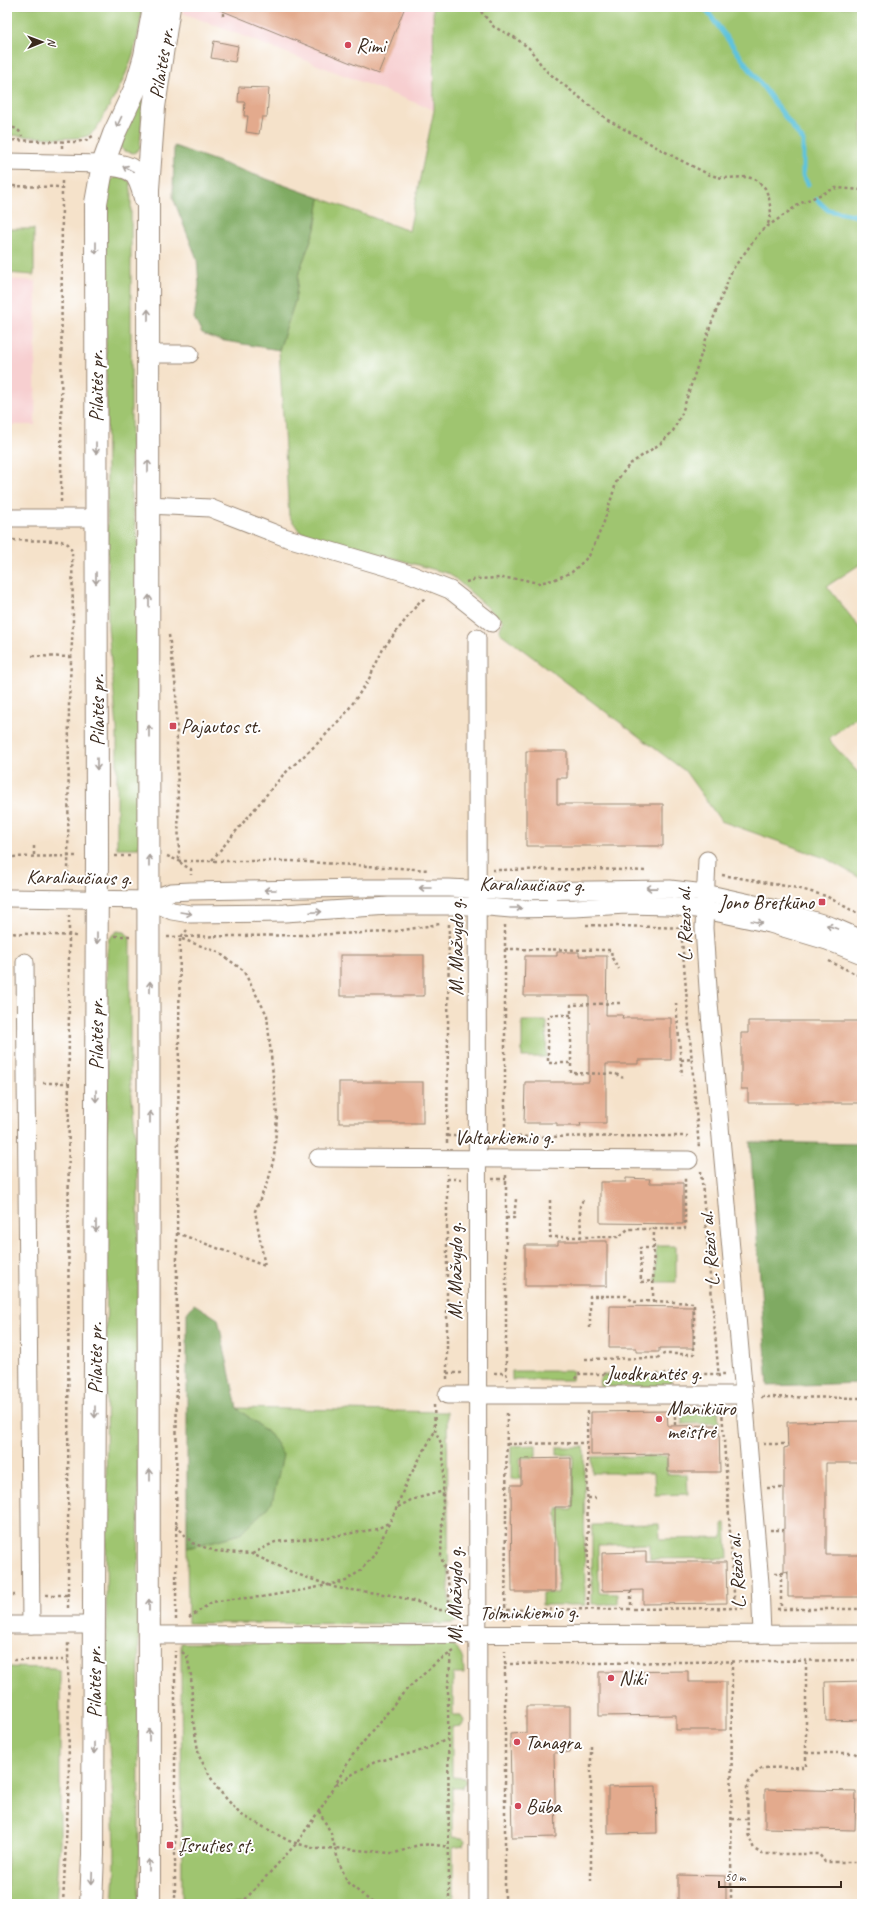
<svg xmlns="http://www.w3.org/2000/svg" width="869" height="1911" font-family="Caveat,sans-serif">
  <rect width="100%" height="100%" fill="#fff"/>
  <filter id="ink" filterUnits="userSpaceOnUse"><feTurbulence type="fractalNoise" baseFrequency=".025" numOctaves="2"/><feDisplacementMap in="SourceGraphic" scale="8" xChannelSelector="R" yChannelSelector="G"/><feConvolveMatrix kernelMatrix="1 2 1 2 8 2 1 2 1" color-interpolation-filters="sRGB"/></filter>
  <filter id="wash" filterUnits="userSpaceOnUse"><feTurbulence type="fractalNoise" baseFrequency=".012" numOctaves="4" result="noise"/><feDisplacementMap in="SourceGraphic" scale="16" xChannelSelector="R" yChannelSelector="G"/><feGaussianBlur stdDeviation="0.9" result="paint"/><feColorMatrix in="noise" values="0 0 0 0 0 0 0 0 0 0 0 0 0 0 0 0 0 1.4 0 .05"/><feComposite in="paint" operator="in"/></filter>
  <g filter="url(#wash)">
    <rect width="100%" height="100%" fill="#f5e2ca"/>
    <!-- built -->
    <g fill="#f7cfd0">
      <polygon points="183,7 433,7 434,110 183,13"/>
      <polygon points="7,279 36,281 35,425 7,425"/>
    </g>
    <!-- green -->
    <g fill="#9fc56f" stroke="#6d7846">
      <path d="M 7,7 L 142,7 C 139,48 125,81 104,115 C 100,123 95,133 87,136 C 74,141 23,136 7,135 Z"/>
      <polygon points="433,7 862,7 862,563 827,586 862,631 862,713 828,739 862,777 862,879 825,858 721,821 685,771 499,632 503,621 450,574 300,532 289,516 279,350 295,301 299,272 315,229 320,198 409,231 434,110"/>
      <polygon points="156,56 142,112 140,148 134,153 124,151 120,147"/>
      <polygon points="115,177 122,177 130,182 131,191 131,498 138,542 139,848 117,848 117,729 108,627 105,208 110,181"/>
      <polygon points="7,229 34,229 34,275 7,273"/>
      <path d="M 117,931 L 125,932 L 130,938 L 130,1076 L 138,1162 L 139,1904 L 113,1904 C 119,1834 109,1766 106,1697 L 107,953 L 109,938 Z"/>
      <polygon points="522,1021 547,1021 546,1057 522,1057"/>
      <rect x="656" y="1246" width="20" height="36"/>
      <polygon points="512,1371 573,1371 572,1380 512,1380"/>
      <polygon points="603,1375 671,1375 671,1386 601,1387 600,1378"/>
      <polygon points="237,1408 447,1412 449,1602 463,1603 461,1620 452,1623 442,1624 188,1623 187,1548 240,1534 271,1435"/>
      <polygon points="682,1411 718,1411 719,1423 682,1424"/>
      <polygon points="536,1445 536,1457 520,1458 520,1479 511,1479 511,1446"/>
      <polygon points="557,1447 584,1447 585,1605 542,1605 542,1593 558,1593 557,1509 573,1509 573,1455 557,1455"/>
      <polygon points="667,1456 667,1474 687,1474 688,1494 655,1495 654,1473 592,1473 592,1457"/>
      <polygon points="723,1523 726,1523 728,1558 650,1559 650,1544 598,1545 599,1593 618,1594 618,1604 592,1604 592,1525 659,1524 660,1539 723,1538"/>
      <path d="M 181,1643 L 451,1644 C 464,1654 463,1658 464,1674 L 453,1674 L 453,1715 L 461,1715 L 464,1721 L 462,1726 L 452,1727 L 452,1777 L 464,1778 L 466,1782 L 462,1788 L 452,1788 L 452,1837 L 463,1838 L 465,1842 L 463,1846 L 453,1848 L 453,1899 L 464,1900 L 465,1904 L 182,1904 Z"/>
      <polygon points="7,1667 54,1668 60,1672 60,1841 56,1904 7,1904"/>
    </g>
    <!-- forest -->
    <g fill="#7faa62" stroke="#5d6a40">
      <polygon points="174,146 320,198 315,229 299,272 295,301 279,350 219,340 202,334 194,318 199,285 197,259 173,198"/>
      <polygon points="750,1142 862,1144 862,1383 768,1386"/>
      <polygon points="194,1304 218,1319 237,1408 271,1435 283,1455 272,1503 240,1534 187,1548 187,1313"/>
    </g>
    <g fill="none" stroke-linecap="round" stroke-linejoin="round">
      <!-- stream -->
      <g stroke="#5fc3dd" stroke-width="5">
        <polyline points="704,7 803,141 803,176 808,184"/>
        <polyline points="817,200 828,210 862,217"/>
      </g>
    </g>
    <g id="blocks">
      <!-- building -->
      <g fill="#e3aa8d">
        <polygon points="213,7 405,7 378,74"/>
        <polygon points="214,41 238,46 235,62 211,58"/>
        <polygon points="239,87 269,88 267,117 262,117 259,134 246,132 248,116 244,116 245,102 238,102"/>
        <polygon points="526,751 567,751 567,778 557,778 557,804 663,804 663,846 526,846"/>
        <polygon points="557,952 579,952 579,956 607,956 606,1015 623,1015 622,1018 671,1018 671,1060 638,1060 638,1064 606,1064 606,1123 580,1123 581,1126 557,1126 557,1123 524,1123 525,1082 589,1082 589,996 524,996 525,956 557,956"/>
        <rect x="340" y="955" width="84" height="41"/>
        <polygon points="748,1021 862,1021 862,1103 748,1103 748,1089 741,1089 741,1033 748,1033"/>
        <rect x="339" y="1082" width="84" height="41"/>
        <polygon points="626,1178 650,1179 649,1183 683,1183 683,1224 600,1223 600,1182 626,1182"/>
        <polygon points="558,1241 607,1241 607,1286 525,1286 525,1245 558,1245"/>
        <polygon points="610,1306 693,1307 693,1348 659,1348 659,1352 636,1352 636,1348 609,1348"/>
        <polygon points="667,1411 668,1426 719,1425 720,1472 668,1472 668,1454 591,1455 591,1412"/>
        <polygon points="862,1421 862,1463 826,1463 826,1555 862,1555 862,1597 788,1597 788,1571 784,1572 784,1448 788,1447 787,1422"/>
        <polygon points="571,1458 571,1507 555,1507 555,1592 512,1592 511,1485 521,1485 521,1459"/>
        <polygon points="646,1552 646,1562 726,1562 727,1603 643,1604 643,1590 602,1591 602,1553"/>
        <polygon points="688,1671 688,1682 726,1682 726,1730 676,1730 676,1715 599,1716 599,1672"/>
        <polygon points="862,1681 862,1720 826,1721 825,1682"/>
        <polygon points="526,1706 570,1706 570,1752 554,1753 556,1837 512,1838 510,1734 526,1733"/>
        <polygon points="656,1786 657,1833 608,1834 608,1787"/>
        <polygon points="765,1789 856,1791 855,1830 765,1828"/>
        <polygon points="678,1875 726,1876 726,1904 678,1904"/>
      </g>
    </g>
  </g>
  <g filter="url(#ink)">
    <use href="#blocks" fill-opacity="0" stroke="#988674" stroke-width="1"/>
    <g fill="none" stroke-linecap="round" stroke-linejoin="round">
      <defs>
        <g id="minor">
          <polyline points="7,162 103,164"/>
          <polyline points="148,354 190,354"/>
          <polyline points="148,505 210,508 284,537 410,574 450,590 492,623"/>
          <polyline points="7,518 96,518"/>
          <polyline points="477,638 478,1904"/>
          <polyline points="707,860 704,928 709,1003 744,1395 760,1583 762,1634"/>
          <polyline points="7,898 149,900 171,892 191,891 365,888 449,888 511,891 670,889 705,893 772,908 832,926 862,939"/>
          <polyline points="149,900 172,911 190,914 285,913 389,906 477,906 511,909 575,908 626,905 669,906 705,910 770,924 827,941 862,955"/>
          <polyline points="25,962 31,1625"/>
          <polyline points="318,1158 689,1160"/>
          <polyline points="447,1395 744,1395"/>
          <polyline points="7,1625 94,1625"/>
          <polyline points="149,1635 862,1634"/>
        </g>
        <g id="major">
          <path d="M 103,164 C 131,166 138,168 145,198"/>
          <polyline points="91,1904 93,1854 97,856 96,203 103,164 114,134 136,87 145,56 154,7"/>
          <polyline points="149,1904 148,189 154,107 169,7"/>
        </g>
      </defs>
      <!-- minor casing -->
      <use href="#minor" stroke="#988674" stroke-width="19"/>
      <!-- major casing -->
      <use href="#major" stroke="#988674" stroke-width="24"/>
      <!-- path -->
      <g stroke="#988674" stroke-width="2.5" stroke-dasharray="3 3" stroke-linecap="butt">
        <polyline points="223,7 223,19"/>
        <polyline points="477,7 494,27 514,37 529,48 545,70 608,120 678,159 710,175 722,178 747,177 755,179 765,188 769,198 771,213 768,224"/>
        <path d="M 7,126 C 15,128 19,129 22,136"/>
        <polyline points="7,140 76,142 86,140 93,136"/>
        <polyline points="62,148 62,142"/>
        <polyline points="7,186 62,187"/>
        <polyline points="61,502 62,179"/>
        <polyline points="7,540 61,541 68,544 72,551 73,621 69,702 68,882"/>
        <polyline points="466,582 476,579 500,578 521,579 538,583 553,580 572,572 589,556 603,525 617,480 630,464 661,443 673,431 682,413 710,327 732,270 761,231 801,203 836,188 862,190"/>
        <polyline points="169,635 176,689 179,861 183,865 191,869 191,875"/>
        <polyline points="32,656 71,657"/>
        <polyline points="34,846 34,856"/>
        <polyline points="115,856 130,856"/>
        <polyline points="167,856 179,861 291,861 429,870"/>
        <polyline points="7,857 78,856"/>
        <polyline points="212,860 283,775 319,742 346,713 368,681 383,649 420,601 427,598"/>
        <polyline points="492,870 596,869 647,871"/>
        <polyline points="722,875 797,888 826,896 862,916"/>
        <polyline points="505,925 505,1144"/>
        <polyline points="586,925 687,928"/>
        <polyline points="681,928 699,1148"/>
        <polyline points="7,933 78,936"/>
        <polyline points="115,936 130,936"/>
        <polyline points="167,937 306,935 391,932 440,924"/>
        <polyline points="182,939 218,952 243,970 267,1015 277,1116 274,1157 269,1178 255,1211 265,1267"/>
        <polyline points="505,949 611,950 612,958 619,969"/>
        <polyline points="829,961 862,977"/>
        <polyline points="620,1003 571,1005 571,1073 616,1074 623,1078"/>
        <polyline points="676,1003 682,1075"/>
        <polyline points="571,1015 548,1015 548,1063 571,1063"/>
        <polyline points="681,1060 692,1059"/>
        <polyline points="43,1083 68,1083"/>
        <polyline points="447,1136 461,1136"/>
        <polyline points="494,1137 688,1136"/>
        <polyline points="447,1143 449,922"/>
        <polyline points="701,1171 719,1379"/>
        <polyline points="506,1175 506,1373 508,1380"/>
        <polyline points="447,1179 461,1179"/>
        <polyline points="492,1179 506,1179"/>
        <polyline points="550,1200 550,1237 581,1237"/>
        <polyline points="583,1200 580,1206 581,1237 619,1237 628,1229 685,1229 685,1176"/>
        <polyline points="506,1218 514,1218 516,1199"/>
        <polyline points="177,1233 265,1266"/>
        <polyline points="654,1248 640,1248 641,1282 654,1281"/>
        <polyline points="590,1328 590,1296 626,1296 634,1302 653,1301 654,1228"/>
        <polyline points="585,1359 657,1358 664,1354 694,1354 694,1303 653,1301"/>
        <polyline points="447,1373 461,1373"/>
        <polyline points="494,1373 506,1373"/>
        <polyline points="447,1379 447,1174"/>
        <polyline points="575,1379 578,1374 725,1374"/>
        <polyline points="761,1397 862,1398"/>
        <polyline points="434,1405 435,1430 441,1443 444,1465 441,1556 449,1586 449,1611"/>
        <polyline points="675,1410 675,1426"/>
        <polyline points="722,1410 735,1608"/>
        <polyline points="587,1411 588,1609"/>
        <polyline points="507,1444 588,1443"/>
        <polyline points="763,1444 788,1444"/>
        <polyline points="767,1488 784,1488"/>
        <polyline points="588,1498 596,1498"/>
        <polyline points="398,1507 411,1500 444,1491"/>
        <polyline points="176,1525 192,1543 215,1551 252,1554 294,1573 337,1588 391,1595 421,1603 438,1610 462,1610"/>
        <polyline points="770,1530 784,1530"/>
        <polyline points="252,1554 275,1542 328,1537 377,1529 390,1522"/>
        <polyline points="775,1573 788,1573"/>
        <polyline points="781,1573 781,1609"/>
        <polyline points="631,1590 631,1608"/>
        <polyline points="7,1595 15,1595"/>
        <polyline points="46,1595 68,1595"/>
        <polyline points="68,1608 69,915"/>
        <polyline points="777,1609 862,1609"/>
        <polyline points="495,1610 746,1608"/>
        <polyline points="189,1618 212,1602 232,1599 261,1597 304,1590 346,1581 361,1570 374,1555 397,1507 406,1483 435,1431"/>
        <polyline points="176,1620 177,1233 180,938 187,930"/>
        <polyline points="505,1620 507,1411"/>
        <polyline points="182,1652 187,1656 191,1675 193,1721 199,1756 216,1787 240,1814 289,1841 316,1849 335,1848 338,1860 348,1883 374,1904"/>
        <polyline points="7,1660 68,1660"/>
        <polyline points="806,1661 806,1767 762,1768 751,1778 747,1786 748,1834 754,1849 762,1854 819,1854 825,1862 862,1862"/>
        <polyline points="504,1664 862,1660"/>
        <polyline points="591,1746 591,1881"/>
        <polyline points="806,1753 854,1753 862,1757"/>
        <polyline points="336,1785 356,1772 375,1762 424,1750 448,1739"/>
        <path d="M 319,1811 L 331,1833 L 335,1848 L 391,1853 C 401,1853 409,1847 419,1845 C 429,1844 439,1845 449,1847"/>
        <polyline points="732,1819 747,1819"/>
        <polyline points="63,1904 69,1780 68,1641"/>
        <polyline points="175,1904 175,1651"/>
        <polyline points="241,1904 296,1844 323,1805 352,1756 405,1691 438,1661 454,1651"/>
        <polyline points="449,1904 448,1687 451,1654"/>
        <polyline points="505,1904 505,1651"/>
        <polyline points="731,1904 732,1662"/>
      </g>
      <!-- minor -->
      <use href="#minor" stroke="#fff" stroke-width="17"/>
      <!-- major -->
      <use href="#major" stroke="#fff" stroke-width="22"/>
    </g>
    <!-- one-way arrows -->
    <defs><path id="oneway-shaft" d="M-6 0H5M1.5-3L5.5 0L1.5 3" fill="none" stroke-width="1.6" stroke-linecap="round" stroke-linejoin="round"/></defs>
    <g stroke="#a79f9a">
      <use href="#oneway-shaft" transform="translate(119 122) rotate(115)"/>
      <use href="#oneway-shaft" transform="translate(128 169) rotate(-152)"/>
      <use href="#oneway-shaft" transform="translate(96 248) rotate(90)"/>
      <use href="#oneway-shaft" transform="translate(148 315) rotate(-90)"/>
      <use href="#oneway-shaft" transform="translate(96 448) rotate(90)"/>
      <use href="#oneway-shaft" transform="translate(148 466) rotate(-90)"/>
      <use href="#oneway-shaft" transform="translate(96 578) rotate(90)"/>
      <use href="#oneway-shaft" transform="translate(149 601) rotate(-90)"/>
      <use href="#oneway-shaft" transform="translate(149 731) rotate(-90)"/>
      <use href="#oneway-shaft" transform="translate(97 764) rotate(90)"/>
      <use href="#oneway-shaft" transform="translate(149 861) rotate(-90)"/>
      <use href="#oneway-shaft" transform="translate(425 888) rotate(180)"/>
      <use href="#oneway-shaft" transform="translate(652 888) rotate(-179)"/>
      <use href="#oneway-shaft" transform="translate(270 890) rotate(180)"/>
      <use href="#oneway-shaft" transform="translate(516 908)"/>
      <use href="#oneway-shaft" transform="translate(316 912) rotate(-3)"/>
      <use href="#oneway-shaft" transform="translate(186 913) rotate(9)"/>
      <use href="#oneway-shaft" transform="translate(757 922) rotate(12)"/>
      <use href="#oneway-shaft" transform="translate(832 927) rotate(-160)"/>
      <use href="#oneway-shaft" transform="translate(97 938) rotate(90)"/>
      <use href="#oneway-shaft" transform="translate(150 987) rotate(-90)"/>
      <use href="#oneway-shaft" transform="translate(96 1096) rotate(90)"/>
      <use href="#oneway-shaft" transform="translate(150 1117) rotate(-90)"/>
      <use href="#oneway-shaft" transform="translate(96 1226) rotate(90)"/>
      <use href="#oneway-shaft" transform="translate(95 1412) rotate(90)"/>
      <use href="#oneway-shaft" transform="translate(150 1475) rotate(-90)"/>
      <use href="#oneway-shaft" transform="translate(149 1605) rotate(-90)"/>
      <use href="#oneway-shaft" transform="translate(149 1735) rotate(-90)"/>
      <use href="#oneway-shaft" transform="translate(94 1748) rotate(90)"/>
      <use href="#oneway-shaft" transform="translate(149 1865) rotate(-90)"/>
      <use href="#oneway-shaft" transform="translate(92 1878) rotate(92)"/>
    </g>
  </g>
  <!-- markers -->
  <g fill="#d1495b" stroke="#fff" stroke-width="1.5">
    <circle cx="348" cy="45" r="4"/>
    <rect x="169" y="722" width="8" height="8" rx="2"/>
    <rect x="818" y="898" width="8" height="8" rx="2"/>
    <circle cx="659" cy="1419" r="4"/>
    <circle cx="611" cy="1678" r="4"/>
    <circle cx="517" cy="1742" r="4"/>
    <circle cx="518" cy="1806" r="4"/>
    <rect x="166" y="1841" width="8" height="8" rx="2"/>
  </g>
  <g text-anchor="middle" stroke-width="4" stroke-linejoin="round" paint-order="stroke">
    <!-- poi labels -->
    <g font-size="20" fill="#3b2a1e" stroke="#fff" text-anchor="start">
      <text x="356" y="52">Rimi</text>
      <text x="181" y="733">Pajautos st.</text>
      <text x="814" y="909" text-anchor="end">Jono Bretkūno</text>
      <text x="667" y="1415">Manikiūro<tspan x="667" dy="23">meistrė</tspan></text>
      <text x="619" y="1685">Niki</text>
      <text x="525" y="1749">Tanagra</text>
      <text x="526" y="1813">Būba</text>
      <text x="178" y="1852">Įsruties st.</text>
    </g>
    <!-- street labels -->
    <g font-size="20" fill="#3b2a1e" stroke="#fff">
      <text transform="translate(161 63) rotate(-81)" y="7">Pilaitės pr.</text>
      <text transform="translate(96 386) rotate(-90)" y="7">Pilaitės pr.</text>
      <text transform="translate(97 710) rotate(-90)" y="7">Pilaitės pr.</text>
      <text transform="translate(79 877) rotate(1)" y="7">Karaliaučiaus g.</text>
      <text transform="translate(532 884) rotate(1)" y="7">Karaliaučiaus g.</text>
      <text transform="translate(684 924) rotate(-91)" y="7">L. Rėzos al.</text>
      <text transform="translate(456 947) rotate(-90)" y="7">M. Mažvydo g.</text>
      <text transform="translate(96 1034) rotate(-90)" y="7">Pilaitės pr.</text>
      <text x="504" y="1144">Valtarkiemio g.</text>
      <text transform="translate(709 1249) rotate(-95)" y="7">L. Rėzos al.</text>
      <text transform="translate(455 1271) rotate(-90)" y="7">M. Mažvydo g.</text>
      <text transform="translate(95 1358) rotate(-90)" y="7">Pilaitės pr.</text>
      <text x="654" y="1380">Juodkrantės g.</text>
      <text transform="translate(736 1571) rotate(-94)" y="7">L. Rėzos al.</text>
      <text transform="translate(455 1595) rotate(-90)" y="7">M. Mažvydo g.</text>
      <text transform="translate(529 1612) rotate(-1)" y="7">Tolminkiemio g.</text>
      <text transform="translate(94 1682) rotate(-90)" y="7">Pilaitės pr.</text>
    </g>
  </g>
  <!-- margin -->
  <rect width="869" height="1911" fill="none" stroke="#fff" stroke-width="24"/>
  <!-- north arrow -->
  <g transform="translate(42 42) rotate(89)" stroke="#ffffff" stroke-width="3" paint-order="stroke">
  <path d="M0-3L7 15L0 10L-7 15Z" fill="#3b2a1e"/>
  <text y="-6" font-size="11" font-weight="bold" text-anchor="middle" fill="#3b2a1e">N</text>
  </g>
  <!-- scale -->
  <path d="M719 1881v6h122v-6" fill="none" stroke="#3b2a1e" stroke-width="2"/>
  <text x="725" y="1881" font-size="12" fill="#3b2a1e" stroke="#ffffff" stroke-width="3" paint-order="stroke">50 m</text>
</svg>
